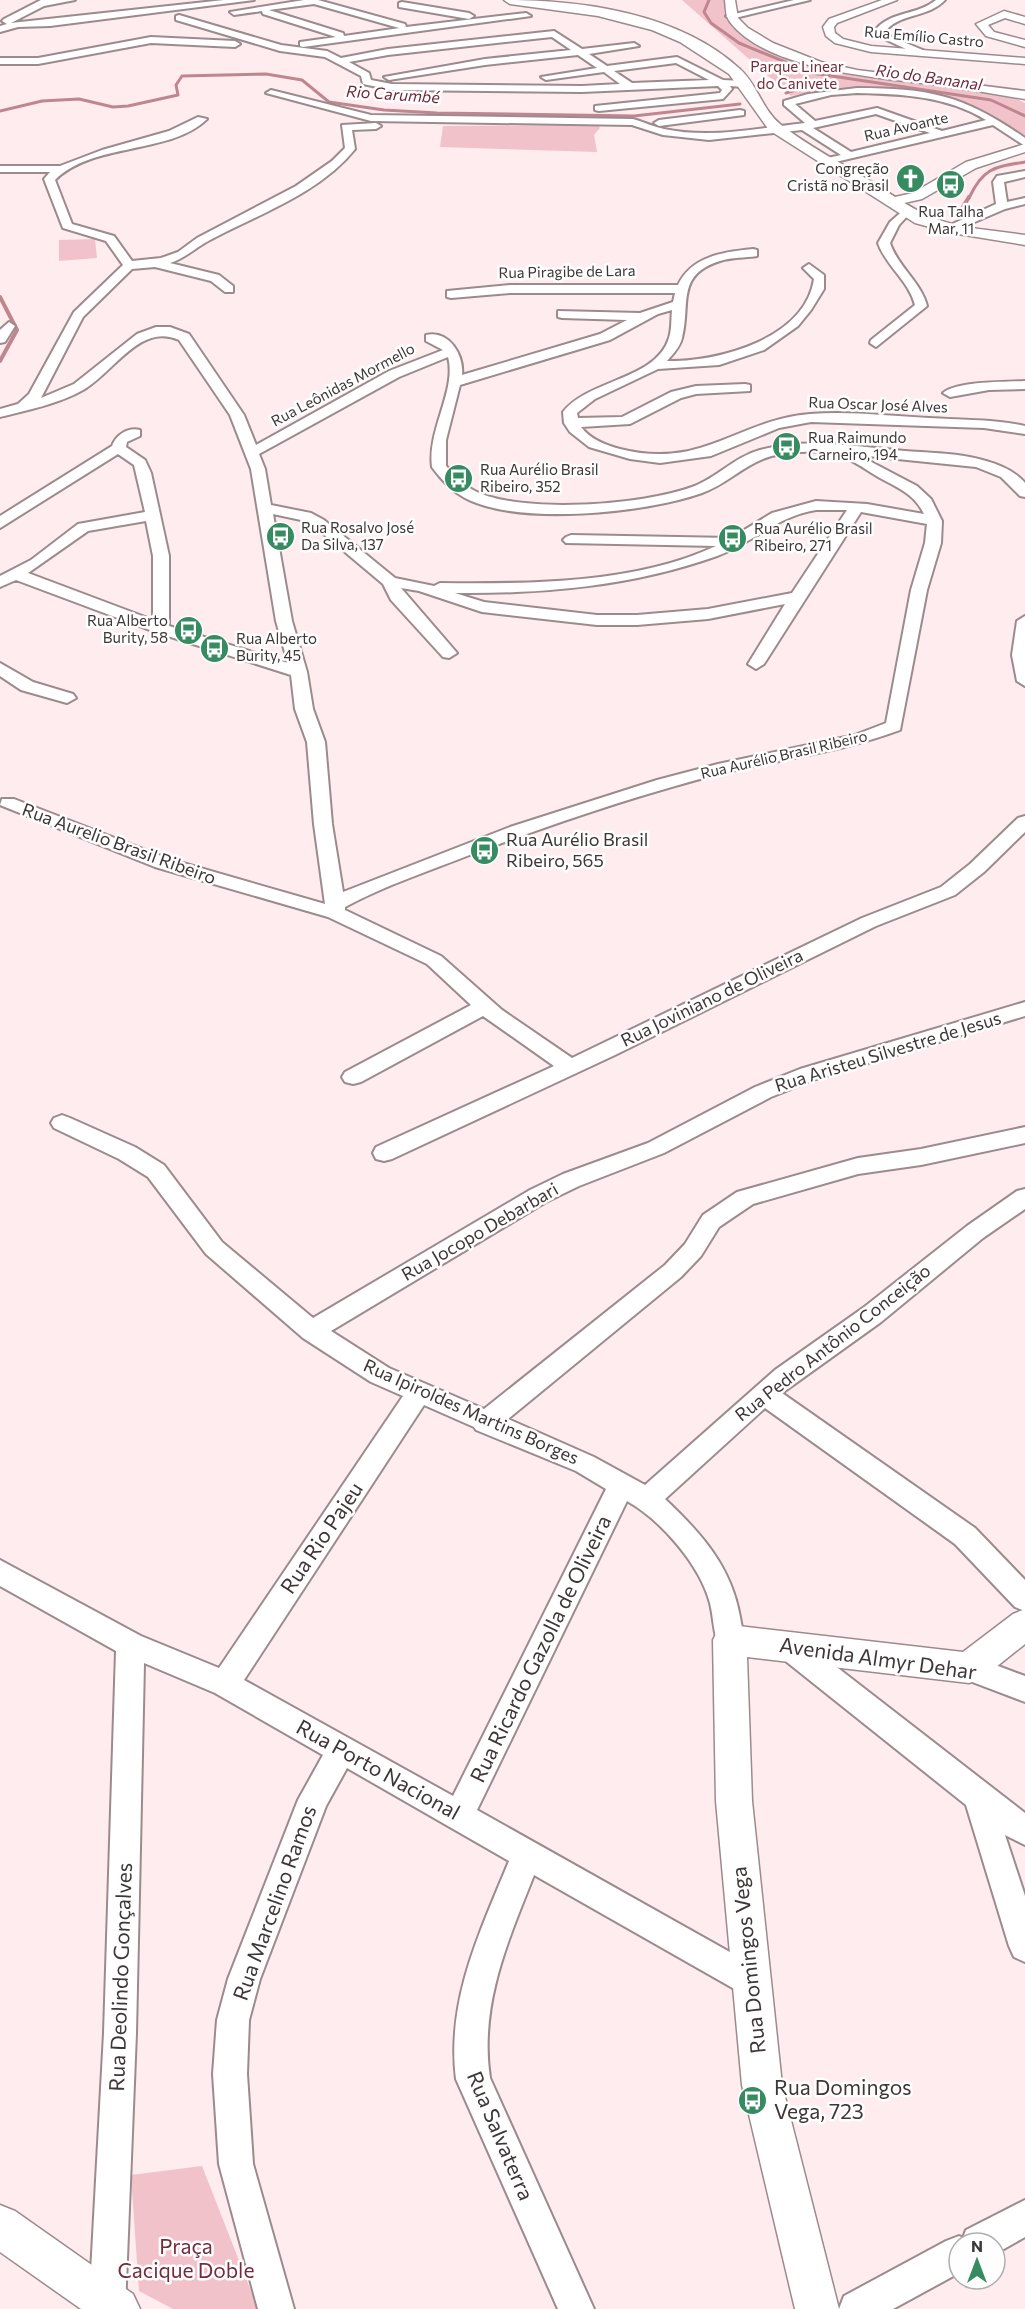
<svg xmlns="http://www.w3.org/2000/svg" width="1025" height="2309" font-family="Commissioner,sans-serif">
  <rect width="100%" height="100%" fill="#feecee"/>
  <!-- green -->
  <g fill="#f1c2c9">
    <path d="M 682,0 L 726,0 L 742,30 L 820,65 L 1009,95 L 1025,103 L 1025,135 C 1006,124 985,109 964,103 C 909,86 847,84 791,96 Z"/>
    <polygon points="598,125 600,128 594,135 597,152 440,147 443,126"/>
    <polygon points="95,239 97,258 59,261 59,240"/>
    <polygon points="202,2166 258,2309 173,2309 139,2291 131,2175"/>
  </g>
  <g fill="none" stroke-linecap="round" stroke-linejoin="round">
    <!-- stream-far1 -->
    <g stroke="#c08690" stroke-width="3">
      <polyline points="709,0 704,12 711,23 739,43 812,73 991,100 1025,116"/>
      <polyline points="786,93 823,81 825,77"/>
      <polyline points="0,111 42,101 79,99 113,107 128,106 178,95 176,85 182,76 266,74 302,80 329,102 384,110 437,113 634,116 740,104"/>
      <path d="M 969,198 C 983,168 994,167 1025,162"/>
    </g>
    <!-- stream -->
    <g stroke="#c08690" stroke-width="4">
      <polyline points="958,215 969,197"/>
      <polyline points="0,297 17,330 0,361"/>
    </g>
    <defs>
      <g id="minor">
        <polygon points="41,0 75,0 44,6 11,23 224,0 254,0 50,26 18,27 0,32 0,26 7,24 2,21 4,19"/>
        <path d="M 304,0 L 318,0 L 405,24 L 406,27 L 526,13 L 531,16 L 303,47 L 300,46 L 300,42 L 336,37 L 263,14 L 262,11 L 234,15 L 230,12 ZM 314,4 L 399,28 L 400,28 L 344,36 L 343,33 L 269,10 Z"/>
        <polygon points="794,0 810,0 731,19 726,16"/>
        <path d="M 936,0 L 945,0 C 929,17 904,13 887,29 L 887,35 L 925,51 L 925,55 L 919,55 L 878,36 L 877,28 C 893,11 918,15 936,0 Z"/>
        <polygon points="402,2 469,13 474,16 469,19 399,7 399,3"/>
        <path d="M 179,15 L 281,45 L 327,51 L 341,58 L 388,49 L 554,31 L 582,49 L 634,43 L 639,46 L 589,54 L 607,66 L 677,57 L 723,80 L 743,81 L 748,84 L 743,87 L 730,86 L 732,89 L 723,99 L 599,111 L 595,110 L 595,106 L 720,93 L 722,90 L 718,86 L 582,92 L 392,90 L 363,84 L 361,76 L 325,57 L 280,51 L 176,20 L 176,16 ZM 552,37 L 571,50 L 485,59 L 384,77 L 389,80 L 485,65 L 578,55 L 597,68 L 541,77 L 546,80 L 604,72 L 620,84 L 582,86 L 392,84 L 371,80 L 369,73 L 349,62 L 388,55 ZM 676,63 L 709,80 L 632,83 L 614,71 Z"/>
        <polygon points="151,37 235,41 240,44 235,47 151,43 38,64 0,64 0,58 38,58"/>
        <path d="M 857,88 C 931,88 965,96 1025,138 L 1025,146 L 993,125 L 827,164 L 822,161 L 823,159 L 841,155 L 802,130 L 709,140 L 663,135 L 632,125 L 371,121 L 266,93 L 271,90 L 371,115 L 633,119 C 644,122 654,127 664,129 C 711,139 759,128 805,123 L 784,105 L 784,101 L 808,94 ZM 857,93 C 902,94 947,96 986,120 L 942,131 L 877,108 L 815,121 L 795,104 L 831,95 ZM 876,114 L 930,133 L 851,152 L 813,128 Z"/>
        <polygon points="740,110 744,111 744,115 659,126 654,123 659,120"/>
        <path d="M 198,117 L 207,119 C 170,155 93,142 55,180 L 72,224 L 114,236 L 132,261 L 161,258 L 178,252 L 197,238 L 296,186 L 332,161 L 345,148 L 342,125 L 376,123 L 381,126 L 376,129 L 352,130 L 355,149 C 320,193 259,214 210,240 C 196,247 186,258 170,263 L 219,275 L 233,286 L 233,292 L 225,292 L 211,281 L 155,267 L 132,269 L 83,317 L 41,398 L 74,384 L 137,334 L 156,327 L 170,327 L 189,334 L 244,415 L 256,445 L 389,371 L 443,350 L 426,341 L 426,335 C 450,330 464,356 462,375 L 600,334 L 627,320 L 562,318 L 558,317 L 558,311 L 640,313 L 673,302 L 675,293 L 510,293 L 451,298 L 447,297 L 447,291 L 510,285 L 678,285 C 692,256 723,252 753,249 L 757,250 L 757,256 C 745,258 732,257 720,261 C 675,275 691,305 682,338 C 680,347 673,354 667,361 C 718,362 805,339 814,279 L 803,268 L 809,264 L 824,275 L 824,289 L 811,310 L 798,326 L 764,350 L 719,365 L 658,369 L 595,399 L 577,413 L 578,418 L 622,417 L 671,392 L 696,386 L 745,384 L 750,385 L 750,391 L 696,394 L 681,398 L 630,424 L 581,427 C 590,439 605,445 620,449 C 703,470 737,420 810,414 C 850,411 890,416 929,418 C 961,420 993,419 1025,426 L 1025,434 L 984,428 L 811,422 L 779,428 L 711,456 L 660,463 L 630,459 L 589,447 L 570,432 L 564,423 L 563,412 C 589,379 656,380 669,338 C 672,329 671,319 672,310 L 658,314 L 610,340 L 460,385 L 446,440 L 446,466 C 455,475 465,487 477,492 C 525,514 643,505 692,487 C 717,478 734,457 760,450 C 807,437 857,447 905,451 C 932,453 959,453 986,461 C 1000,465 1015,471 1025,483 L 1025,497 L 1020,496 L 1001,477 L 976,467 L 858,455 L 917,486 L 931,499 L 942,521 L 941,543 L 927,590 L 900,730 C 842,752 779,759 719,774 C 634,796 549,825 467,856 C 426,872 384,886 345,907 L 345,910 L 441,956 L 502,1010 L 572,1058 L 862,918 L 941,887 L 970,864 L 1018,818 L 1025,816 L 1025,832 L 984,872 L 955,895 L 876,926 L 615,1055 L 392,1159 L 384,1161 L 376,1159 L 373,1153 L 376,1147 L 554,1066 L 483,1016 L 361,1082 L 353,1084 L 345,1082 L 342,1077 L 345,1072 L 471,1005 L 427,964 L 328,917 L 155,867 L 0,805 L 2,799 L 14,799 L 169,859 L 325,904 L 314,824 L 307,742 L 295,709 L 291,675 L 155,632 L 16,580 L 0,587 L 0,576 L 31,560 L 78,524 L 145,512 L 134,465 L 118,454 L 0,528 L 0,516 L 112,446 C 116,435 128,427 140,430 L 140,436 L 127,442 L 126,447 L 145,460 L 151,473 L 169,556 L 169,626 L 288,663 L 276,621 L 251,469 L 230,415 L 179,340 C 140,322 113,373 83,390 C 58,404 28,410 0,417 L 0,409 L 18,404 L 29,394 L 74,312 L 123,265 L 106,241 L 63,228 L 44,179 L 50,172 L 0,172 L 0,166 L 60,166 L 102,150 L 169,131 ZM 448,357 C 457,390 427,430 432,467 C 440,478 452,491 465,498 C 518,526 646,513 702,493 C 731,483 749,458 782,454 C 797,452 817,450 832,453 C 848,456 866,470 880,478 C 899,488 915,495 924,514 L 867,504 L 816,501 L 772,513 L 731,538 L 571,535 L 566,537 L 563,540 L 566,543 L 716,546 C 635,584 528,584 440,583 L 434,586 L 395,578 L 324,520 L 311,513 L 271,505 L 265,469 L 259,454 L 399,377 ZM 816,510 L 847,510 L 792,593 L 708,609 L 637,615 L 597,615 L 484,602 L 455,593 C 544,594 633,586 717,556 C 753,543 777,516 816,510 ZM 861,512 L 927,524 L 925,543 L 911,590 L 886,723 L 855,735 L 718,764 L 657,780 L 510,827 L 343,892 L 332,824 L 325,742 L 313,709 L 307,672 L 292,621 L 273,514 L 301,520 L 314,526 L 383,584 L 391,600 L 443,657 L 449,658 L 457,653 L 401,588 L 419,591 L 482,612 L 597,625 L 637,625 L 708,619 L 785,604 L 748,664 L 756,669 L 764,664 ZM 146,521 L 153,556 L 153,620 L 28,573 L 88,531 Z"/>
        <polygon points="1025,171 1025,177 1004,182 1007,202 1025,198 1025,204 1005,209 956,230 948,230 948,226 996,204 993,182 997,176"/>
        <path d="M 906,208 L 912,211 L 899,225 L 890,243 C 898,267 921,282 927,306 L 876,347 L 870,343 L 871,340 L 915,305 C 909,281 886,266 878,243 L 890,222 Z"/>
        <polygon points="9,322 15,326 5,342 0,343 0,330"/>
        <path d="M 1025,381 L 1025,389 L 989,390 L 950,397 L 943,393 C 956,381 1006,382 1025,381 Z"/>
        <polygon points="1025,616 1025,686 1017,681 1012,655 1017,621"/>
        <polygon points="0,663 33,682 73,694 76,698 67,703 21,690 0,676"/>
        <path d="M 1025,1002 L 1025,1016 L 816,1079 L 771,1097 L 664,1153 L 579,1186 L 546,1202 L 331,1331 L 389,1368 L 484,1409 L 665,1265 L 685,1244 L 703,1215 L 737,1192 L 858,1158 L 921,1149 L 1025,1127 L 1025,1143 L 921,1165 L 858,1174 L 753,1204 L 719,1227 L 701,1256 L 681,1277 L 508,1419 L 594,1457 L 645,1485 L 775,1370 L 863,1308 L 967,1226 L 1017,1191 L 1025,1189 L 1025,1209 L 983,1238 L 881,1322 L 782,1393 L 975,1528 L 1025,1580 L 1025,1611 L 1015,1607 L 955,1544 L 765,1408 L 665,1499 C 701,1533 731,1566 740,1617 C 742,1629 745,1638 740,1649 L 730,1652 L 720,1649 C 713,1634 714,1619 710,1603 C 700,1565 661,1520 627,1501 L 477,1810 L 760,1969 L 765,1980 L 760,1991 L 749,1996 L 738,1991 L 534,1875 C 508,1941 479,2005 490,2078 L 594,2309 L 558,2309 L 456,2079 C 446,2001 480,1932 509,1861 L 347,1768 L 326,1806 L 260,1979 L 249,2020 L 247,2074 L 253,2164 L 294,2309 L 258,2309 L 219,2164 L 213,2074 L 217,2020 L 228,1979 L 298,1800 L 323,1755 L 215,1693 L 144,1663 L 136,2033 L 125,2309 L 89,2309 L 104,2033 L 116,1651 L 0,1586 L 0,1560 L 141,1636 L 219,1668 L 403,1396 L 371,1382 L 303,1338 L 206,1254 L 148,1177 L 119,1159 L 54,1128 L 51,1123 L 54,1118 L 62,1115 L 70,1118 L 135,1147 L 164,1165 L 222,1242 L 313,1318 L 530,1190 L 563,1174 L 648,1143 L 755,1087 L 800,1069 ZM 424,1405 L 474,1427 L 476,1430 L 576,1471 L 606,1489 L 453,1796 L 244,1680 Z"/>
        <polygon points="788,1634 798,1637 1025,1813 1025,1845 1005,1835 1025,1896 1025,1962 1014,1957 1009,1946 966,1805 778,1655 774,1646 778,1637"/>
        <polygon points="969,1655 1025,1676 1025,1702 959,1677 955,1668 959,1659"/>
        <polygon points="1025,2200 1025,2237 995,2254 995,2243 959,2243 959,2273 893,2309 839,2309 844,2296 946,2241 959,2236 963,2238 966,2230"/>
      </g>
      <g id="tertiary">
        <path d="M 725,0 L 735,0 L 738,18 L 748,28 L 773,43 L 821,62 L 857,70 L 1025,91 L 1025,99 C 993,94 962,88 930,84 C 874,77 767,70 730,22 C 725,16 726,7 725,0 Z"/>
        <polygon points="882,0 897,0 837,23 834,27 835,33 843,39 871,46 1025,58 1025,64 871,52 835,43 826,36 823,27 829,19"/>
        <polygon points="1004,11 1025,17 1025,24 1005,18 988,25 994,32 1025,40 1025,47 986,36 976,24"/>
        <polygon points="1025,144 1025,152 976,168 922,199 891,206 884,202 886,199 913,193 966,162"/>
        <polygon points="1025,1609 1025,1644 981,1679 969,1683 747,1657 752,1801 782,2085 839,2309 795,2309 742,2085 716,1801 713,1640 718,1630 730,1625 963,1652 1013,1614"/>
        <polygon points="0,2205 15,2211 133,2294 140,2309 81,2309 0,2252"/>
      </g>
      <path id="primary" d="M 504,0 C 582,0 679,13 740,69 C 757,84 762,109 780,124 C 808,146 841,163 872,182 C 890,193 908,207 927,215 C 956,229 993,230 1025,235 L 1025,245 L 952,233 L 915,223 L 769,130 L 729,74 L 680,42 L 652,30 L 598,16 L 510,4 Z"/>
    </defs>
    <!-- minor casing -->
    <use href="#minor" stroke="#9c8b8d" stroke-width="4"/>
    <!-- tertiary casing -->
    <use href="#tertiary" stroke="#9c8b8d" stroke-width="3"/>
    <!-- primary casing -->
    <use href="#primary" stroke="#9c8b8d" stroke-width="3"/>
    <!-- minor -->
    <use href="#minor" fill="#fff" fill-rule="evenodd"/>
    <!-- tertiary -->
    <use href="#tertiary" fill="#fff" fill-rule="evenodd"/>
    <!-- primary -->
    <use href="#primary" fill="#fff" fill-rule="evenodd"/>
  </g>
  <!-- icons -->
  <defs>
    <symbol id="church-disc" viewBox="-11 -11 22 22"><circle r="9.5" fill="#368c60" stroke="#fefefe"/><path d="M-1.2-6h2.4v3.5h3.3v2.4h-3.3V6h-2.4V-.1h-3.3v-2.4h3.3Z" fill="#fff"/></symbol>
    <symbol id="bus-disc" viewBox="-11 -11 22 22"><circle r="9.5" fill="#368c60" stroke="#fefefe"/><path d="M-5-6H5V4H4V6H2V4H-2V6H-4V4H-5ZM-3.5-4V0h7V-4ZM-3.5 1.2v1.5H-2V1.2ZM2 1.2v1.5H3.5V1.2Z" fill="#fff"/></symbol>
  </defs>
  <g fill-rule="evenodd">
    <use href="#church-disc" x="894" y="162" width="33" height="33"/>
    <use href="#bus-disc" x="934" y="168" width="33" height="33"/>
    <use href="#bus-disc" x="770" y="430" width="33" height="33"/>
    <use href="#bus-disc" x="442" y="462" width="33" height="33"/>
    <use href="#bus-disc" x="264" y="520" width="33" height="33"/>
    <use href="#bus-disc" x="716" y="522" width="33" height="33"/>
    <use href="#bus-disc" x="172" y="614" width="33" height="33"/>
    <use href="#bus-disc" x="198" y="632" width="33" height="33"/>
    <use href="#bus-disc" x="468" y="834" width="33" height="33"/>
    <use href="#bus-disc" x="736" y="2084" width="33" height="33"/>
  </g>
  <g text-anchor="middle" stroke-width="5" stroke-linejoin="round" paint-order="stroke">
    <!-- far-street labels -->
    <g font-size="15" fill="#3e3637" stroke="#fefefe">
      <text transform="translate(924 37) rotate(5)" y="5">Rua Emílio Castro</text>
      <text transform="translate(906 127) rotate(-13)" y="5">Rua Avoante</text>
      <text transform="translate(567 272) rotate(-1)" y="5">Rua Piragibe de Lara</text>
      <text transform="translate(343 385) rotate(-28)" y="5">Rua Leônidas Mormello</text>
      <text transform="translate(878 405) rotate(2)" y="5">Rua Oscar José Alves</text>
      <text transform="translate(784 755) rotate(-13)" y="5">Rua Aurélio Brasil Ribeiro</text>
    </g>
    <!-- far-park labels -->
    <g font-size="15" fill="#742c3d" stroke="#fefefe">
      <text x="797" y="72">Parque Linear<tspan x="797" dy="17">do Canivete</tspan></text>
    </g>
    <!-- far-poi labels -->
    <g font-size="15" fill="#3e3637" stroke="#fefefe" text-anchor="start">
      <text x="889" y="174" text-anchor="end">Congreção<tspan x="889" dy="17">Cristã no Brasil</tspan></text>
      <text x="951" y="217" text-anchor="middle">Rua Talha<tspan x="951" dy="17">Mar, 11</tspan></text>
      <text x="808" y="443">Rua Raimundo<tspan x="808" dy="17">Carneiro, 194</tspan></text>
      <text x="480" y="475">Rua Aurélio Brasil<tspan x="480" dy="17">Ribeiro, 352</tspan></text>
      <text x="301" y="533">Rua Rosalvo José<tspan x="301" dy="17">Da Silva, 137</tspan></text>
      <text x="754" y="534">Rua Aurélio Brasil<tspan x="754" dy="17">Ribeiro, 271</tspan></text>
      <text x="168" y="626" text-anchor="end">Rua Alberto<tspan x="168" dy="17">Burity, 58</tspan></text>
      <text x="236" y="644">Rua Alberto<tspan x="236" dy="17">Burity, 45</tspan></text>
    </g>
    <!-- far-water labels -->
    <g font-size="16" font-style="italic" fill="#70283a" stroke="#fefefe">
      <text transform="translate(929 77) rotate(8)" y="6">Rio do Bananal</text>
      <text transform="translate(393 94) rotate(4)" y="6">Rio Carumbé</text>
    </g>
    <!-- poi labels -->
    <g font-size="18" fill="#3e3637" stroke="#fefefe" text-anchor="start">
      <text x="506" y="846">Rua Aurélio Brasil<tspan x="506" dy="21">Ribeiro, 565</tspan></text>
    </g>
    <!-- street labels -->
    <g font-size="18" fill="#3e3637" stroke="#fefefe">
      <text transform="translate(119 844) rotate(20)" y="6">Rua Aurelio Brasil Ribeiro</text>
      <text transform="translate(712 998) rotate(-26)" y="6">Rua Joviniano de Oliveira</text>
      <text transform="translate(888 1052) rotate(-17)" y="6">Rua Aristeu Silvestre de Jesus</text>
      <text transform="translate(480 1232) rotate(-30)" y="6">Rua Jocopo Debarbari</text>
      <text transform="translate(833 1343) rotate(-38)" y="6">Rua Pedro Antônio Conceição</text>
      <text transform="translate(471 1412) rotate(24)" y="6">Rua Ipiroldes Martins Borges</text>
    </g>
    <!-- near-street labels -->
    <g font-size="21" fill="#3e3637" stroke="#fefefe">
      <text transform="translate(322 1538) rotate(-56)" y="7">Rua Rio Pajeu</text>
      <text transform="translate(541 1649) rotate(-64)" y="7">Rua Ricardo Gazolla de Oliveira</text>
      <text transform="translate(878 1659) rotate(8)" y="7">Avenida Almyr Dehar</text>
      <text transform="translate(378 1770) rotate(29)" y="7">Rua Porto Nacional</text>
      <text transform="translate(275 1903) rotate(-70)" y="7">Rua Marcelino Ramos</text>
      <text transform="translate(749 1960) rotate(-96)" y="7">Rua Domingos Vega</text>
      <text transform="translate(121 1977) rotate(-88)" y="7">Rua Deolindo Gonçalves</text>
      <text transform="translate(500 2136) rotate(67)" y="7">Rua Salvaterra</text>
    </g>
    <!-- near-poi labels -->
    <g font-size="21" fill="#3e3637" stroke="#fefefe" text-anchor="start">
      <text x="774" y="2095">Rua Domingos<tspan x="774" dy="24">Vega, 723</tspan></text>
    </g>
    <!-- near-park labels -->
    <g font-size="21" fill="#742c3d" stroke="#fefefe">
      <text x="186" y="2254">Praça<tspan x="186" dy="24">Cacique Doble</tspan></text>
    </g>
  </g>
  <!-- north arrow -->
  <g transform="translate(977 2261)"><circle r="28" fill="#fefefe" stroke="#b1aeae" stroke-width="1.5"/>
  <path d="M0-4.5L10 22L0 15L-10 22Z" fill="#368c60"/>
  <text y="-9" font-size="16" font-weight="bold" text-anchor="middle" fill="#3e3637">N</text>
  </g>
</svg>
